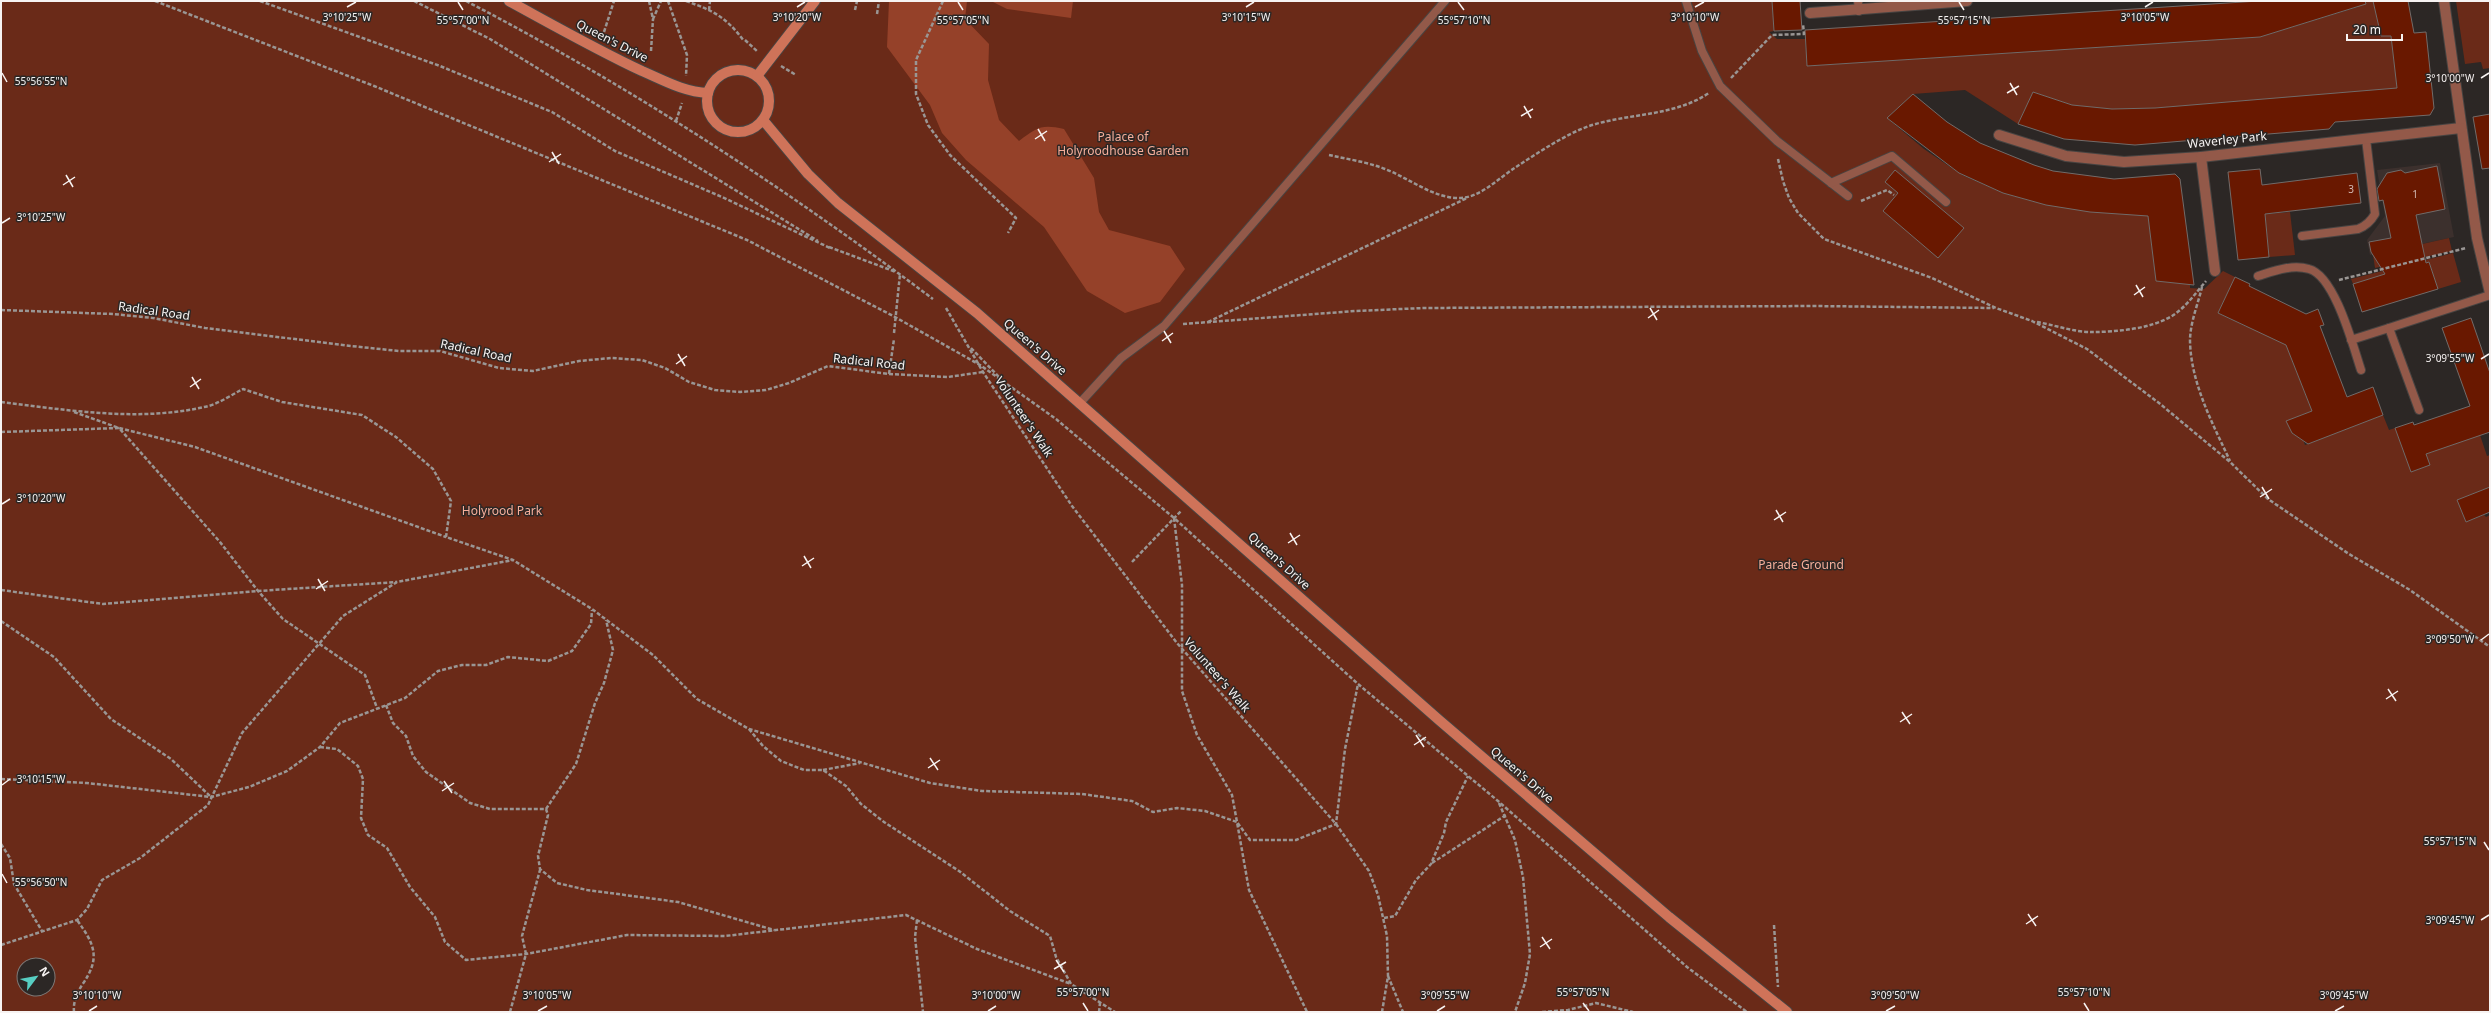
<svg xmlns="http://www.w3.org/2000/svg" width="2491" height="1013" font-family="'Noto Sans',sans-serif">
  <rect width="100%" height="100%" fill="#2c2725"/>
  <!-- built -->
  <polygon fill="#3c302d" points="2440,163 2454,237 2370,255 2367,240 2385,216 2377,170"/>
  <!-- green -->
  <g fill="#6a2a18" fill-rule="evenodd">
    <path d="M 1,1 L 1772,1 L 1774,31 L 1769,32 L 1777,39 L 1805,39 L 1807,66 L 2260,37 L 2358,7 L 2360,1 L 2373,1 L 2381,36 L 2391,36 L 2397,88 L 2395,90 L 2155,108 L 2112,109 L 2072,105 L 2033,92 L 2018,124 L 1965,90 L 1913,94 L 1887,118 L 1924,149 L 1962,175 L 2003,193 L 2046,205 L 2151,209 L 2149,224 L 2156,281 L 2190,284 L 2190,288 L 2204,289 L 2223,271 L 2235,277 L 2218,313 L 2247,327 L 2249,323 L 2286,345 L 2312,411 L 2288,423 L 2294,435 L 2301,434 L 2305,445 L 2383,415 L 2389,430 L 2395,428 L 2411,472 L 2430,465 L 2426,454 L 2474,437 L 2479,432 L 2487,456 L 2490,455 L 2490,487 L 2457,500 L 2466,522 L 2484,515 L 2486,517 L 2490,515 L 2490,1012 L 1,1012 ZM 24,965 L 48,965 L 48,989 L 24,989 Z"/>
    <polygon points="2456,1 2490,1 2490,68 2483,69 2481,62 2465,64"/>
    <polygon points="2290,212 2295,255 2269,257 2265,214"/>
    <polygon points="2449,238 2452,251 2375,268 2373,255"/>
    <polygon points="2453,253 2461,282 2438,289 2429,262 2353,284 2351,279"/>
  </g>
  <!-- forest -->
  <g fill="#954129">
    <path d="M 889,1 L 967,1 L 965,19 L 989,44 L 988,80 L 999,120 L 1019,141 C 1037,127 1042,124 1064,129 L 1094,178 L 1099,212 L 1109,230 L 1170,246 L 1185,269 L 1160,302 L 1125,313 L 1087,291 L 1044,227 L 966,160 L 942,133 L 930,105 L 887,47 Z"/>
    <polygon points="991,1 1073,1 1071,18 1007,9"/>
  </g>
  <!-- building -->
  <g fill="#691800" stroke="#716b69">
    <polygon points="1772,1 1800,1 1802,30 1774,31"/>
    <polygon points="2259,1 2365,1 2366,4 2260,37 1807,66 1805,30"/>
    <polygon points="2373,1 2408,1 2414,33 2426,32 2434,108 2430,115 2335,122 2329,129 2135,145 2064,139 2018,124 2033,92 2072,105 2112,109 2155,108 2397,88 2391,36 2381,36"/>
    <polygon points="1913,94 1947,122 1980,143 2034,165 2053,171 2114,179 2175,174 2180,179 2194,285 2156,281 2148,216 2090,212 2046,205 2003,193 1959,173 1887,118"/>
    <polygon points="2490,114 2490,168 2482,169 2473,117"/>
    <polygon points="2437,166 2445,209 2416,215 2426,263 2429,262 2438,289 2362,312 2353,284 2385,274 2371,252 2369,242 2391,238 2383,200 2379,201 2377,189 2387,173 2401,170 2405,173"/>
    <polygon points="2260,169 2262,185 2357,173 2361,203 2265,214 2269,257 2238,260 2228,172"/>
    <polygon points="1895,170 1964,228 1938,258 1883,211 1898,193 1885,182"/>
    <polygon points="2235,277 2250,284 2249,286 2306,314 2318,309 2324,325 2320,326 2347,397 2373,387 2383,415 2308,444 2292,433 2286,421 2312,411 2286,345 2218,313"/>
    <polygon points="2471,318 2490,373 2490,432 2426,454 2430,465 2411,472 2395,428 2413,422 2414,425 2470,406 2442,328"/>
    <polygon points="2490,487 2490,512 2466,522 2457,500"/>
  </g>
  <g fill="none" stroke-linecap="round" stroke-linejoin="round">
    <defs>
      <g id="lane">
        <polyline points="1686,1 1702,51 1720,86 1777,141 1848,196"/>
        <polyline points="1858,1 1859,11"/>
        <polyline points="1831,183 1892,156 1946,202"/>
        <path d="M 2302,236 L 2358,229 C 2366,226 2371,221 2375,214 L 2366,139"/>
        <path d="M 2258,276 C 2274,271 2292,264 2309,269 C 2335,276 2353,346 2361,370"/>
        <polyline points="2351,340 2389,328"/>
        <polyline points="1079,404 1121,358 1164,326 1445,1"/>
        <polyline points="2419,410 2389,328 2490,295"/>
      </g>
      <g id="street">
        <polyline points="2444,1 2477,238 2490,293"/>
        <polyline points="1810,13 1967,1"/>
        <polyline points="1999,135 2066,156 2124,162 2201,157 2461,128"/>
        <polyline points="2201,157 2215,271"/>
      </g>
      <g id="secondary">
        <path d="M 509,1 C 553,25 597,50 642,71 C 663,80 684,92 708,93"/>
        <circle cx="738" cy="101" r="31"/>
        <polyline points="757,76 815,1"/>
        <polyline points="763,120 808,174 838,203 977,313 1439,720 1669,917 1787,1012"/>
      </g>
    </defs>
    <!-- lane casing -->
    <use href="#lane" stroke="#484442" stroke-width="10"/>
    <!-- street casing -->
    <use href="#street" stroke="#484442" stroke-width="12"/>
    <!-- secondary casing -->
    <use href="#secondary" stroke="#484442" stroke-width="12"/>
    <!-- path -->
    <g stroke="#9a9694" stroke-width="2.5" stroke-dasharray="4 2" stroke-linecap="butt">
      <polyline points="155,1 374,86 747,240 895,317 980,365 1056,419 1174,518 1358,684 1498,801 1687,967 1747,1012"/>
      <polyline points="260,1 440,66 552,112 615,151 722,197 830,248"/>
      <polyline points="414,1 490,39 818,241"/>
      <path d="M 466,1 C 630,86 785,188 933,299"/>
      <polyline points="649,1 653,19 661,1"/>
      <polyline points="668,1 687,55 686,76"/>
      <path d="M 686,1 C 714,11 726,17 744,41"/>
      <polyline points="943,1 916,60 916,94 928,125 950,155 1016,218 1008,233"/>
      <polyline points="709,10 710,1"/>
      <polyline points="855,10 857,1"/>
      <polyline points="877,14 879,1"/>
      <polyline points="604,32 614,1"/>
      <polyline points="745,40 758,52"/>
      <polyline points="651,51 653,19"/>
      <polyline points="781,66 796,75"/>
      <polyline points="1731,78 1772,35 1804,34 1803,24"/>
      <polyline points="676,121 682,103"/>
      <path d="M 1329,155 C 1347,159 1367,162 1385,169 C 1409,178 1434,199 1461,198 C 1481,197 1500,177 1516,167 C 1536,154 1557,140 1579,130 C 1620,112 1670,119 1709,93"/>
      <polyline points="1778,159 1783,181 1789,198 1798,213 1824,239 1932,278 1996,308 2032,321 2087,349 2159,403 2230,462 2268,499 2349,554 2410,590 2490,647"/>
      <polyline points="1861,201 1887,190 1894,195"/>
      <polyline points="829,247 896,272"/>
      <polyline points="2339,280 2466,248"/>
      <path d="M 2202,287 C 2198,304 2190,323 2190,341 C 2191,384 2213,424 2230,461"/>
      <polyline points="946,308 983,372 1072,506 1177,643 1336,824 1369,871 1378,895 1387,936 1388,976 1382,1012"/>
      <polyline points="1,310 113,314 153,318 205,328 351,346 399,351 440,351 499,368 533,371 579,361 611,358 642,360 665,368 689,382 715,390 740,392 766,390 789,383 828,366 889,374 948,377 983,372"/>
      <polyline points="1208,322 1467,198"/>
      <path d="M 2037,322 C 2054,325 2074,332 2091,332 C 2116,332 2150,329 2172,316 C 2186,307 2195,294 2206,281"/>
      <polyline points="1183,324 1355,311 1424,308 1813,306 1994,308"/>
      <polyline points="894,333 900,274"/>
      <polyline points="971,348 999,377"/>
      <polyline points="889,374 894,339"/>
      <path d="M 1,402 C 67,410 138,422 204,407 C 217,405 231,395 243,389 L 282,402 L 362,415 L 396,437 L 433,469 L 451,501 L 446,537 L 513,560 L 592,609 L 653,655 L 697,699 L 749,729 L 930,783 L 982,791 L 1082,794 L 1132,801 L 1153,812 L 1177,808 L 1205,811 L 1237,822 L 1249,890 L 1307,1012"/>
      <polyline points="74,412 119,428 195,447 446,537"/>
      <polyline points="1,432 119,428 220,542 258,591 283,619 365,675 377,708"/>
      <polyline points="1174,518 1182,585 1182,691 1197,735 1232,795 1237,822 1250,840 1296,840 1336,824 1345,749 1358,684"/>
      <polyline points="1132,562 1181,511"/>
      <polyline points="1,590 103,604 258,591 397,582"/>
      <polyline points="1,621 54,657 111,719 171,759 211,797"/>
      <polyline points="386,705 393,723 406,736 413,756 426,772 470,803 490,809 546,809 548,815 538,856 540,869 557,883 587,890 678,902 774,930"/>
      <polyline points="749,729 763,746 781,761 804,770 823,770 846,786 861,804 884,822 959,871 1010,911 1050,936 1056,957 1071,984 1115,1012"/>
      <polyline points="320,747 337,749 358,766 363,779 361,818 368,835 387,848 410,887 435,917 445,942 466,960 526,954 627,935 725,936 906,915 977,949 1071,984"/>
      <polyline points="823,770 860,763"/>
      <polyline points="1,779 87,783 211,797 249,787 287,771 320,747 340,723 405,698 438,671 462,665 486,665 508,657 548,661 572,651 591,624 592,610"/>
      <polyline points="1499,803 1515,840 1523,877 1530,954 1525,983 1515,1012"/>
      <polyline points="546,809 576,764 595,703 604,683 613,650 606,620"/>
      <polyline points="1,844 10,858 14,884 42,931"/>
      <polyline points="1432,863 1506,815"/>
      <polyline points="1384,918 1395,916 1416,880 1431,864 1444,833 1446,822 1468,776"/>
      <polyline points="917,920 915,937 923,1012"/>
      <polyline points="1774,925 1778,987"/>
      <polyline points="1,945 77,920 87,909 102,880 140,858 208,805 242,733 343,616 397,582 513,560"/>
      <polyline points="1388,976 1403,1012"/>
      <path d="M 74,1012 C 73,1002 77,993 82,985 C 101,958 95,945 77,920"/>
      <polyline points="510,1012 526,954 522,936 540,870"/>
      <polyline points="1099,1012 1100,1003"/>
      <polyline points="1542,1012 1568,1010 1596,1003 1633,1012"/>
    </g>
    <!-- lane -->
    <use href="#lane" stroke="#935949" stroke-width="8"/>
    <!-- street -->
    <use href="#street" stroke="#935949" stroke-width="10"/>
    <!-- secondary -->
    <use href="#secondary" stroke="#cf7359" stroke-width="10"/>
  </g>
  <!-- ticks -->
  <path fill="none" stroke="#f7f3f2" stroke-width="1.5" d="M 458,2 L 463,10M 958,2 L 963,10M 1458,2 L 1464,10M 1959,2 L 1964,10M 347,7 L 356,2M 797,7 L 805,2M 1246,7 L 1254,2M 1695,7 L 1704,2M 2145,7 L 2153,2M 2,73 L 7,82M 2481,78 L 2489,73M 2010,83 L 2017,95M 2007,93 L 2019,86M 1524,106 L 1531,118M 1521,116 L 1533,109M 1038,129 L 1045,141M 1035,139 L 1047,131M 552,152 L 559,164M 549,162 L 561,154M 66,175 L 73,187M 63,185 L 75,177M 2,223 L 10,218M 2136,285 L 2143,297M 2134,295 L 2145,287M 1650,308 L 1657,320M 1648,318 L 1659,310M 1164,331 L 1171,343M 1162,341 L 1173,333M 678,354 L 685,366M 2481,359 L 2489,354M 676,364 L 687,356M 192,377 L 199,389M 190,387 L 201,379M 2262,487 L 2269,499M 2260,497 L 2272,489M 2,504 L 10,499M 1776,510 L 1783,522M 1774,520 L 1786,512M 1290,533 L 1297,545M 1288,543 L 1300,535M 804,556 L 811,568M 802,566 L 814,558M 318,579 L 325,591M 316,589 L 328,581M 2481,640 L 2489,634M 2388,689 L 2396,701M 2386,699 L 2398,691M 1902,712 L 1910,724M 1900,722 L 1912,714M 1416,735 L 1424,747M 1414,745 L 1426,737M 930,758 L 938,770M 928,768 L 940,760M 444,781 L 452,793M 2,785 L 10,779M 442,791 L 454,783M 2484,842 L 2489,850M 2,874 L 7,883M 2028,914 L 2036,926M 2481,920 L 2489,915M 2026,924 L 2038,916M 1542,937 L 1550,949M 1540,947 L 1552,939M 1056,960 L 1064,972M 1054,969 L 1066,962M 1083,1003 L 1088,1011M 1583,1003 L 1589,1011M 2084,1003 L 2089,1011M 89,1011 L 97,1006M 538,1011 L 547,1006M 988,1011 L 996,1006M 1437,1011 L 1445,1006M 1886,1011 L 1895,1006M 2335,1011 L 2344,1006"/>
  <g text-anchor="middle" stroke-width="3" stroke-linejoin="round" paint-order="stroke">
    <!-- number labels -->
    <g font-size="10" fill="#d4bcb6">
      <text x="2351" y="193">3</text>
      <text x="2415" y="198">1</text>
    </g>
    <!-- street labels -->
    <g font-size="12" fill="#f7f3f2" stroke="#2c2725">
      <text transform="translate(612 41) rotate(27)" y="4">Queen's Drive</text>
      <text transform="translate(2227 140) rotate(-6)" y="4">Waverley Park</text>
      <text transform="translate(154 311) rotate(8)" y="4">Radical Road</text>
      <text transform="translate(1035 347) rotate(41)" y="4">Queen's Drive</text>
      <text transform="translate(476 351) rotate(12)" y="4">Radical Road</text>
      <text transform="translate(869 362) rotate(6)" y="4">Radical Road</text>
      <text transform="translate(1024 417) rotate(56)" y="4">Volunteer's Walk</text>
      <text transform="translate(1279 561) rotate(42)" y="4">Queen's Drive</text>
      <text transform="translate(1217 675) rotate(49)" y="4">Volunteer's Walk</text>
      <text transform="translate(1522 775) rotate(41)" y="4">Queen's Drive</text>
    </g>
    <!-- park labels -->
    <g font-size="12" fill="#f6ae9a" stroke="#2c2725">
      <text x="1123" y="141">Palace of<tspan x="1123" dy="14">Holyroodhouse Garden</tspan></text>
      <text x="502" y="515">Holyrood Park</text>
      <text x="1801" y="569">Parade Ground</text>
    </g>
  </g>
  <g font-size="10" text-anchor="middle" fill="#f7f3f2" stroke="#2c2725" stroke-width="3" stroke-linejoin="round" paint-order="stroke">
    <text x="347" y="21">3°10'25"W</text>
    <text x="797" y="21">3°10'20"W</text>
    <text x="1695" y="21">3°10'10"W</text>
    <text x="1246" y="21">3°10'15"W</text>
    <text x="2145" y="21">3°10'05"W</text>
    <text x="463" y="24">55°57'00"N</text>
    <text x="963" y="24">55°57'05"N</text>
    <text x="1464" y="24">55°57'10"N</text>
    <text x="1964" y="24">55°57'15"N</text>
    <text x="2450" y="82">3°10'00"W</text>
    <text x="41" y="85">55°56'55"N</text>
    <text x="41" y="221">3°10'25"W</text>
    <text x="2450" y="362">3°09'55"W</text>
    <text x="41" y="502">3°10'20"W</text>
    <text x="2450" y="643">3°09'50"W</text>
    <text x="41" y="783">3°10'15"W</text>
    <text x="2450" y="845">55°57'15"N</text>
    <text x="41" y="886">55°56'50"N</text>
    <text x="2450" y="924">3°09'45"W</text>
    <text x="1083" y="996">55°57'00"N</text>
    <text x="1583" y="996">55°57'05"N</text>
    <text x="2084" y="996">55°57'10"N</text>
    <text x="97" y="999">3°10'10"W</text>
    <text x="547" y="999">3°10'05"W</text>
    <text x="996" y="999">3°10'00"W</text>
    <text x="1445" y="999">3°09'55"W</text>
    <text x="1895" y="999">3°09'50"W</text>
    <text x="2344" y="999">3°09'45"W</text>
  </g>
  <!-- border -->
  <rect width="2491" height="1013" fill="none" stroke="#f7f3f2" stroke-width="4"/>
  <!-- north arrow -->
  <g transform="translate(36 977) rotate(58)"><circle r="19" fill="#2c2725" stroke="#7d7977"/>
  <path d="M0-3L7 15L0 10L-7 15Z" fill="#57cec2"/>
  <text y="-6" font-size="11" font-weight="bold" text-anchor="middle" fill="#f7f3f2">N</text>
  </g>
  <!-- scale -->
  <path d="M2347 34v6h55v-6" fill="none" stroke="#f7f3f2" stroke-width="2"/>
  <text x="2353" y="34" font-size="12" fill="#f7f3f2" stroke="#2c2725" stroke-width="3" paint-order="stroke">20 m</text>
</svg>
